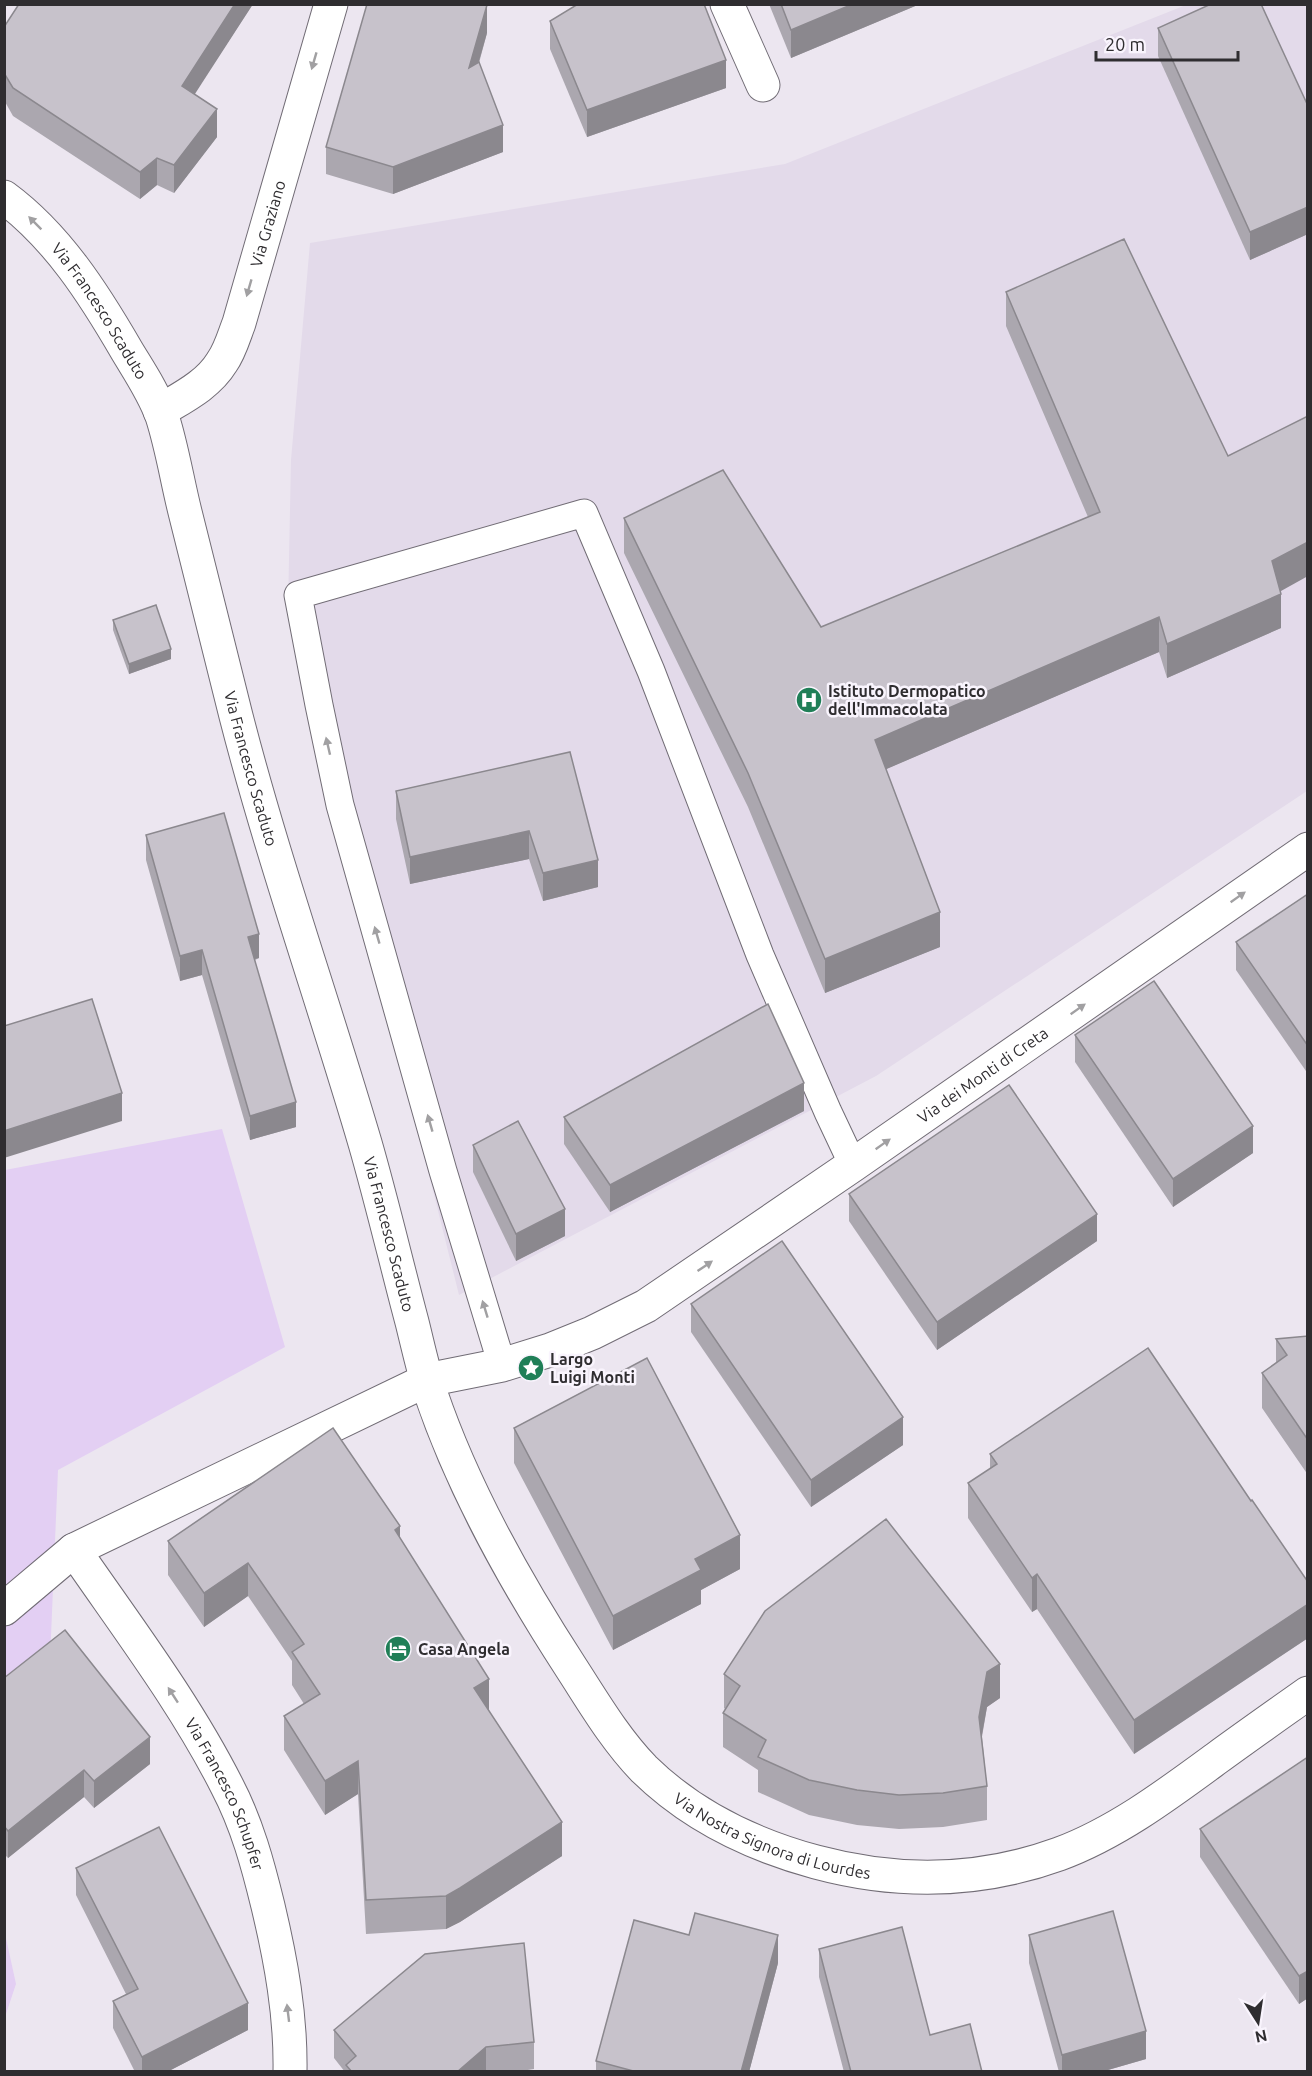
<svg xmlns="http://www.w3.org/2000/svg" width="1312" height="2076" font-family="Ubuntu,sans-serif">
  <rect width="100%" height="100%" fill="#ece6f0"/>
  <!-- built -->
  <polygon fill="#e3daea" points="1186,5 1307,5 1307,791 876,1076 459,1295 288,609 291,460 310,243 785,164"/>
  <!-- green -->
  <g fill="#e3cff3">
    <polygon points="222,1129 285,1347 58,1470 50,1660 5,1686 5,1170"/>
    <polygon points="4,1929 16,1984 5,2017 4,2017"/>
  </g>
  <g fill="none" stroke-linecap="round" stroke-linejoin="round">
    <defs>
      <polyline id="lane" points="502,1365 443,1171 340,805 319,705 298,595 584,513 651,671 760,955 828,1112 853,1165"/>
      <g id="street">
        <polyline points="727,4 763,85"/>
        <path id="s1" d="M 4,197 C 57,236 94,294 127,351 C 139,371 154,393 162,416 C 172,447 177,480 185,512 C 202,580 219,648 236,716 C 273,860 323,1000 365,1143 C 382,1202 396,1262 412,1322 C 418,1346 423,1370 431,1394 C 464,1491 516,1583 572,1669 C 594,1703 615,1739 644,1769 C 691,1815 753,1845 816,1862 C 898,1884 979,1883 1059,1854 C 1116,1833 1168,1794 1217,1758 C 1247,1736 1277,1715 1308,1693"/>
        <path id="s2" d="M 160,411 C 183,397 208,385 222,362 C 230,351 234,336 239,323 L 331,4"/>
        <path id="s3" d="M 74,1550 C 127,1627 185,1703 227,1786 C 247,1824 258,1865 268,1906 C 281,1961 291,2015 290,2072"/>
        <path id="s4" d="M 4,1609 L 74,1550 L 427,1380 L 502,1365 L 550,1350 L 592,1333 L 646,1306 L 853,1165 L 1308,849"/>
      </g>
    </defs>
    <!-- lane casing -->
    <use href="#lane" stroke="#716c75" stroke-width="29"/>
    <!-- street casing -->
    <use href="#street" stroke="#716c75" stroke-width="35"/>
    <!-- lane -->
    <use href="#lane" stroke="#fff" stroke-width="27"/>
    <!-- street -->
    <use href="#street" stroke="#fff" stroke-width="33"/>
  </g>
  <!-- wall -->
  <g fill="#aba7af">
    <polygon points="19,4 253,4 194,94 217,137 174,193 157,185 140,199 13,116 4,100 4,27"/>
    <polygon points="769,4 920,4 791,58"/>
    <polygon points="550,21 726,88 587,137 550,49"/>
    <polygon points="1158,28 1308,106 1308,234 1250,260 1158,56"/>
    <polygon points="487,33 479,63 503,152 393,194 326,174 326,147"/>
    <polygon points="1006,292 1280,591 1281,628 1167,678 1159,652 886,769 940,947 825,993 748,807 624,553 624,518 821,627 1088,517 1006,326"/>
    <polygon points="113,620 171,659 129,674 113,630"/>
    <polygon points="570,752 598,887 543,901 529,859 410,884 396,819 396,791"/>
    <polygon points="146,835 259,958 255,960 296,1127 250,1140 202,975 180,981 146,860"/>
    <polygon points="1308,894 1308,1074 1236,970 1236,942"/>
    <polygon points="1075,1035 1253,1153 1173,1207 1075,1062"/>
    <polygon points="804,1111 610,1212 564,1144 564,1117"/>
    <polygon points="473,1145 565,1236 516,1261 473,1172"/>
    <polygon points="849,1194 1097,1241 937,1350 849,1221"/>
    <polygon points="691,1304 903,1445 811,1507 691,1332"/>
    <polygon points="1308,1336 1308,1475 1262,1408 1262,1373 1276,1363 1276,1339"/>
    <polygon points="514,1428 740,1569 701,1590 701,1604 613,1650 514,1463"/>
    <polygon points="990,1454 1251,1501 1308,1582 1308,1638 1134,1754 1037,1609 1032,1612 968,1518 968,1483 990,1469"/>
    <polygon points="400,1539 489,1711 562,1856 460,1922 446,1929 366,1934 358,1794 325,1815 284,1750 284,1716 304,1704 292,1685 292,1661 248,1596 204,1627 168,1575 168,1541"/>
    <polygon points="724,1674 1000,1698 987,1707 982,1737 987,1786 987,1820 943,1827 899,1829 857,1825 809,1815 758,1792 758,1770 723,1747 723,1713 725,1709 724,1708"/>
    <polygon points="4,1678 150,1764 94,1808 84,1797 8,1858 4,1854"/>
    <polygon points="1308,1757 1308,1998 1299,2004 1200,1857 1200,1829"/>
    <polygon points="76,1868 248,2030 167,2072 135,2072 113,2028 113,2001 126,1994 76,1895"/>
    <polygon points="1029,1935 1146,2059 1101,2072 1059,2072 1029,1963"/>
    <polygon points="819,1949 930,2035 982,2072 844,2072 819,1977"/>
    <polygon points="778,1963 749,2072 596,2072 596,2061"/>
    <polygon points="334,2030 534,2042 534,2069 515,2072 345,2072 334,2058"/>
  </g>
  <!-- shaded-wall -->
  <g fill="#8b888e">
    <polygon points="235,4 253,4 182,114 182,86"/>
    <polygon points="853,4 920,4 791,58 791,30"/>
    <polygon points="487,5 487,33 469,96 469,68"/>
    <polygon points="726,60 726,88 587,137 587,110"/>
    <polygon points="217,109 217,137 174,193 174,165"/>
    <polygon points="503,125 503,152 393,194 393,167"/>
    <polygon points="157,158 157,185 140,199 140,172"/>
    <polygon points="1308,207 1308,234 1250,260 1250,232"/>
    <polygon points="1308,542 1308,576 1272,596 1272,561"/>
    <polygon points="1281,594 1281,628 1167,678 1167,644"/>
    <polygon points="1159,617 1159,652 875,774 875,740"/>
    <polygon points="171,649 171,659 129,674 129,664"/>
    <polygon points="529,831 529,859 410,884 410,857"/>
    <polygon points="598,860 598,887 543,901 543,873"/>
    <polygon points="940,912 940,947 825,993 825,959"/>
    <polygon points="259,934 259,958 248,961 248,937"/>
    <polygon points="202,950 202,975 180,981 180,956"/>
    <polygon points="804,1083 804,1111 610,1212 610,1185"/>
    <polygon points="122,1093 122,1121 4,1158 4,1131"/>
    <polygon points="296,1102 296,1127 250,1140 250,1116"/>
    <polygon points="1253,1126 1253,1153 1173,1207 1173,1179"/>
    <polygon points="565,1209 565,1236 516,1261 516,1234"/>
    <polygon points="1097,1214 1097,1241 937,1350 937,1322"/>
    <polygon points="903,1417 903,1445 811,1507 811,1480"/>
    <polygon points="400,1526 400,1560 395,1530"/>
    <polygon points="740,1535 740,1569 701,1590 701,1604 613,1650 613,1616 695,1559"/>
    <polygon points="248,1563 248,1596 204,1627 204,1593"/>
    <polygon points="1037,1574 1037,1609 1032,1612 1032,1578"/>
    <polygon points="1308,1604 1308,1638 1134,1754 1134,1720"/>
    <polygon points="1000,1664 1000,1698 987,1707 979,1751 979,1717 987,1672"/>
    <polygon points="489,1679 489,1713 474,1688"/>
    <polygon points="150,1737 150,1764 94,1808 94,1781"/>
    <polygon points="358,1761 358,1794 325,1815 325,1781"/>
    <polygon points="84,1770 84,1797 8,1858 8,1831"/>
    <polygon points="562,1822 562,1856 460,1922 446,1929 446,1896"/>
    <polygon points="778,1935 778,1963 749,2072 741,2072"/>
    <polygon points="1308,1971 1308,1998 1299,2004 1299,1976"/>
    <polygon points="248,2003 248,2030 167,2072 142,2072 142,2057"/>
    <polygon points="1146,2031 1146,2059 1101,2072 1062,2072 1062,2055"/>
    <polygon points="486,2047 486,2072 457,2072"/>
  </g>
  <!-- building -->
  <g fill="#c7c2cb" stroke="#8b888e" stroke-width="1.5">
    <polygon points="19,4 235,4 182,86 217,109 174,165 157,158 140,172 13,88 4,73 4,27"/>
    <polygon points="367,4 487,5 469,68 479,62 503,125 393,167 326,147"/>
    <polygon points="578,4 704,4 726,60 587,110 550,21"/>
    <polygon points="781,4 853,4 791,30"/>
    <polygon points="1211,4 1261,4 1308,106 1308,207 1250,232 1158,28"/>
    <polygon points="1124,239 1228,456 1308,416 1308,542 1272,561 1281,594 1167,644 1159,617 875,740 940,912 825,959 748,773 624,518 723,470 821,627 1100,512 1006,292"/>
    <polygon points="156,605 171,649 129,664 113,620"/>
    <polygon points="570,752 598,860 543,873 529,831 410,857 396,791"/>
    <polygon points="224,813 259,934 248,937 296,1102 250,1116 202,950 180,956 146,835"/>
    <polygon points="1308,894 1308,1046 1236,942"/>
    <polygon points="1154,981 1253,1126 1173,1179 1075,1035"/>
    <polygon points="92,999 122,1093 4,1131 4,1026"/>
    <polygon points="768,1004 804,1083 610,1185 564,1117"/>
    <polygon points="1009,1085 1097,1214 937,1322 849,1194"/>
    <polygon points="518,1121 565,1209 516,1234 473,1145"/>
    <polygon points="782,1241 903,1417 811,1480 691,1304"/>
    <polygon points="1308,1336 1308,1440 1262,1373 1287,1355 1276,1339"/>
    <polygon points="1148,1348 1251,1501 1252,1500 1308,1582 1308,1604 1134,1720 1037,1574 1032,1578 968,1483 997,1464 990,1454"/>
    <polygon points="647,1358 740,1535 695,1559 701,1570 613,1616 514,1428"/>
    <polygon points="333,1428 400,1526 395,1530 489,1679 474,1688 562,1822 460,1888 446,1896 366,1900 358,1761 325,1781 284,1716 320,1694 292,1652 304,1644 248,1563 204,1593 168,1541"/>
    <polygon points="886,1519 1000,1664 987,1672 979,1717 987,1786 943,1793 899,1795 857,1790 809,1780 758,1757 766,1740 723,1713 740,1686 724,1674 765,1611"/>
    <polygon points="65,1630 150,1737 94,1781 84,1770 8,1831 4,1826 4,1678"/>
    <polygon points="1308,1757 1308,1971 1299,1976 1200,1829"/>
    <polygon points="159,1827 248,2003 142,2057 113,2001 138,1989 76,1868"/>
    <polygon points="1113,1911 1146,2031 1062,2055 1029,1935"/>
    <polygon points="695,1913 778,1935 741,2072 637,2072 596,2061 634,1920 689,1935"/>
    <polygon points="902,1927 930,2035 970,2024 982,2072 851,2072 819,1949"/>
    <polygon points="524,1943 534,2042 486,2047 457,2072 352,2072 346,2065 356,2056 334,2030 425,1954"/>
  </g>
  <!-- one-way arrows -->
  <defs><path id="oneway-solid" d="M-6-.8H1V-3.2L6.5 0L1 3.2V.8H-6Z" transform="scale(1.5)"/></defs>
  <g fill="#a1a0a2">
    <use href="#oneway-solid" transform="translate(314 61) rotate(106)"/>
    <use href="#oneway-solid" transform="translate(35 223) rotate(-135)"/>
    <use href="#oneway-solid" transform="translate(249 288) rotate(106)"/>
    <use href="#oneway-solid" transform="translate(328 746) rotate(-103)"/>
    <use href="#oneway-solid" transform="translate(1238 897) rotate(-35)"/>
    <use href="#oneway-solid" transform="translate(377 935) rotate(-106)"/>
    <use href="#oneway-solid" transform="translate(1078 1009) rotate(-35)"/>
    <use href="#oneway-solid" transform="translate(430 1123) rotate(-106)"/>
    <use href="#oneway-solid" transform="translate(883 1144) rotate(-35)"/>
    <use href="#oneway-solid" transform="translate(705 1266) rotate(-34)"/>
    <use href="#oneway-solid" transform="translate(485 1309) rotate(-107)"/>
    <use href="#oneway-solid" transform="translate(173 1695) rotate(-123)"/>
    <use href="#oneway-solid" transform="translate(288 2013) rotate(-97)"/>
  </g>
  <!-- icons -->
  <defs>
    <symbol id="hospital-disc" viewBox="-11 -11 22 22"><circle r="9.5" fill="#207f57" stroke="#f9f4fd"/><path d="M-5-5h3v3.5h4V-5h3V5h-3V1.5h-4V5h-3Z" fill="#fff"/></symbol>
    <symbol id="sight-disc" viewBox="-11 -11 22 22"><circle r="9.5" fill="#207f57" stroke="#f9f4fd"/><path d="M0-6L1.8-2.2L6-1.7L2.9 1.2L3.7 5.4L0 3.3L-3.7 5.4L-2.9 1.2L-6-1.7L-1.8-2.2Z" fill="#fff"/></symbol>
    <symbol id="hotel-disc" viewBox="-11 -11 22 22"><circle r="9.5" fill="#207f57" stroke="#f9f4fd"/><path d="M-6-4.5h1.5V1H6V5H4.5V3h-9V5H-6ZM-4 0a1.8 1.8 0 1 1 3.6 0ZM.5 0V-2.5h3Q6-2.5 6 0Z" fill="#fff"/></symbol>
  </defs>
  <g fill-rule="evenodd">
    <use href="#hospital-disc" x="794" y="685" width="30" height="30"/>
    <use href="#sight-disc" x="516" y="1353" width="30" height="30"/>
    <use href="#hotel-disc" x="383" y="1634" width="30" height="30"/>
  </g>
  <g text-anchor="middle" stroke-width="5" stroke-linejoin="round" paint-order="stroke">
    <!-- street labels -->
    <g font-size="16" fill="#2f2d30" stroke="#f9f4fd">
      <text dy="6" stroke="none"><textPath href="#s2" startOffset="226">Via Graziano</textPath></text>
      <text dy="6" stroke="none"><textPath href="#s1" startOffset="150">Via Francesco Scaduto</textPath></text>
      <text dy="6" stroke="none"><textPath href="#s1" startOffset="636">Via Francesco Scaduto</textPath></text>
      <text dy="6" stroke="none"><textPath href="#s4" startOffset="1124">Via dei Monti di Creta</textPath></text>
      <text dy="6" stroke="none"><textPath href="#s1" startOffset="1122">Via Francesco Scaduto</textPath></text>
      <text dy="6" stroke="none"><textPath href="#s3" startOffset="288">Via Francesco Schupfer</textPath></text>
      <text dy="6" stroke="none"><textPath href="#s1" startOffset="1868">Via Nostra Signora di Lourdes</textPath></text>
    </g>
    <!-- poi labels -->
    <g font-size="16" font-weight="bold" fill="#2f2d30" stroke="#f9f4fd" text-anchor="start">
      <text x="828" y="697">Istituto Dermopatico<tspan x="828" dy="18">dell'Immacolata</tspan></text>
      <text x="550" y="1365">Largo<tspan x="550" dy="18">Luigi Monti</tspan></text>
      <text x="418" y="1655">Casa Angela</text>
    </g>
  </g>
  <!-- border -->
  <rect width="1312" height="2076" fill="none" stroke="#2f2d30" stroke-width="12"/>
  <!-- north arrow -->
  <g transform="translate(1258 2022) rotate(168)" stroke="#f9f4fd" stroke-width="4.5" paint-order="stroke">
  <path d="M0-4.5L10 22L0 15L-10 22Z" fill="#2f2d30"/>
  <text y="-9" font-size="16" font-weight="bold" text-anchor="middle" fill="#2f2d30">N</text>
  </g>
  <!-- scale -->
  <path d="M1096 51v9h142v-9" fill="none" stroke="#2f2d30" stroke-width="3"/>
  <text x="1105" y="51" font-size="18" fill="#2f2d30" stroke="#f9f4fd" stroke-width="4.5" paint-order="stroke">20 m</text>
</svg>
